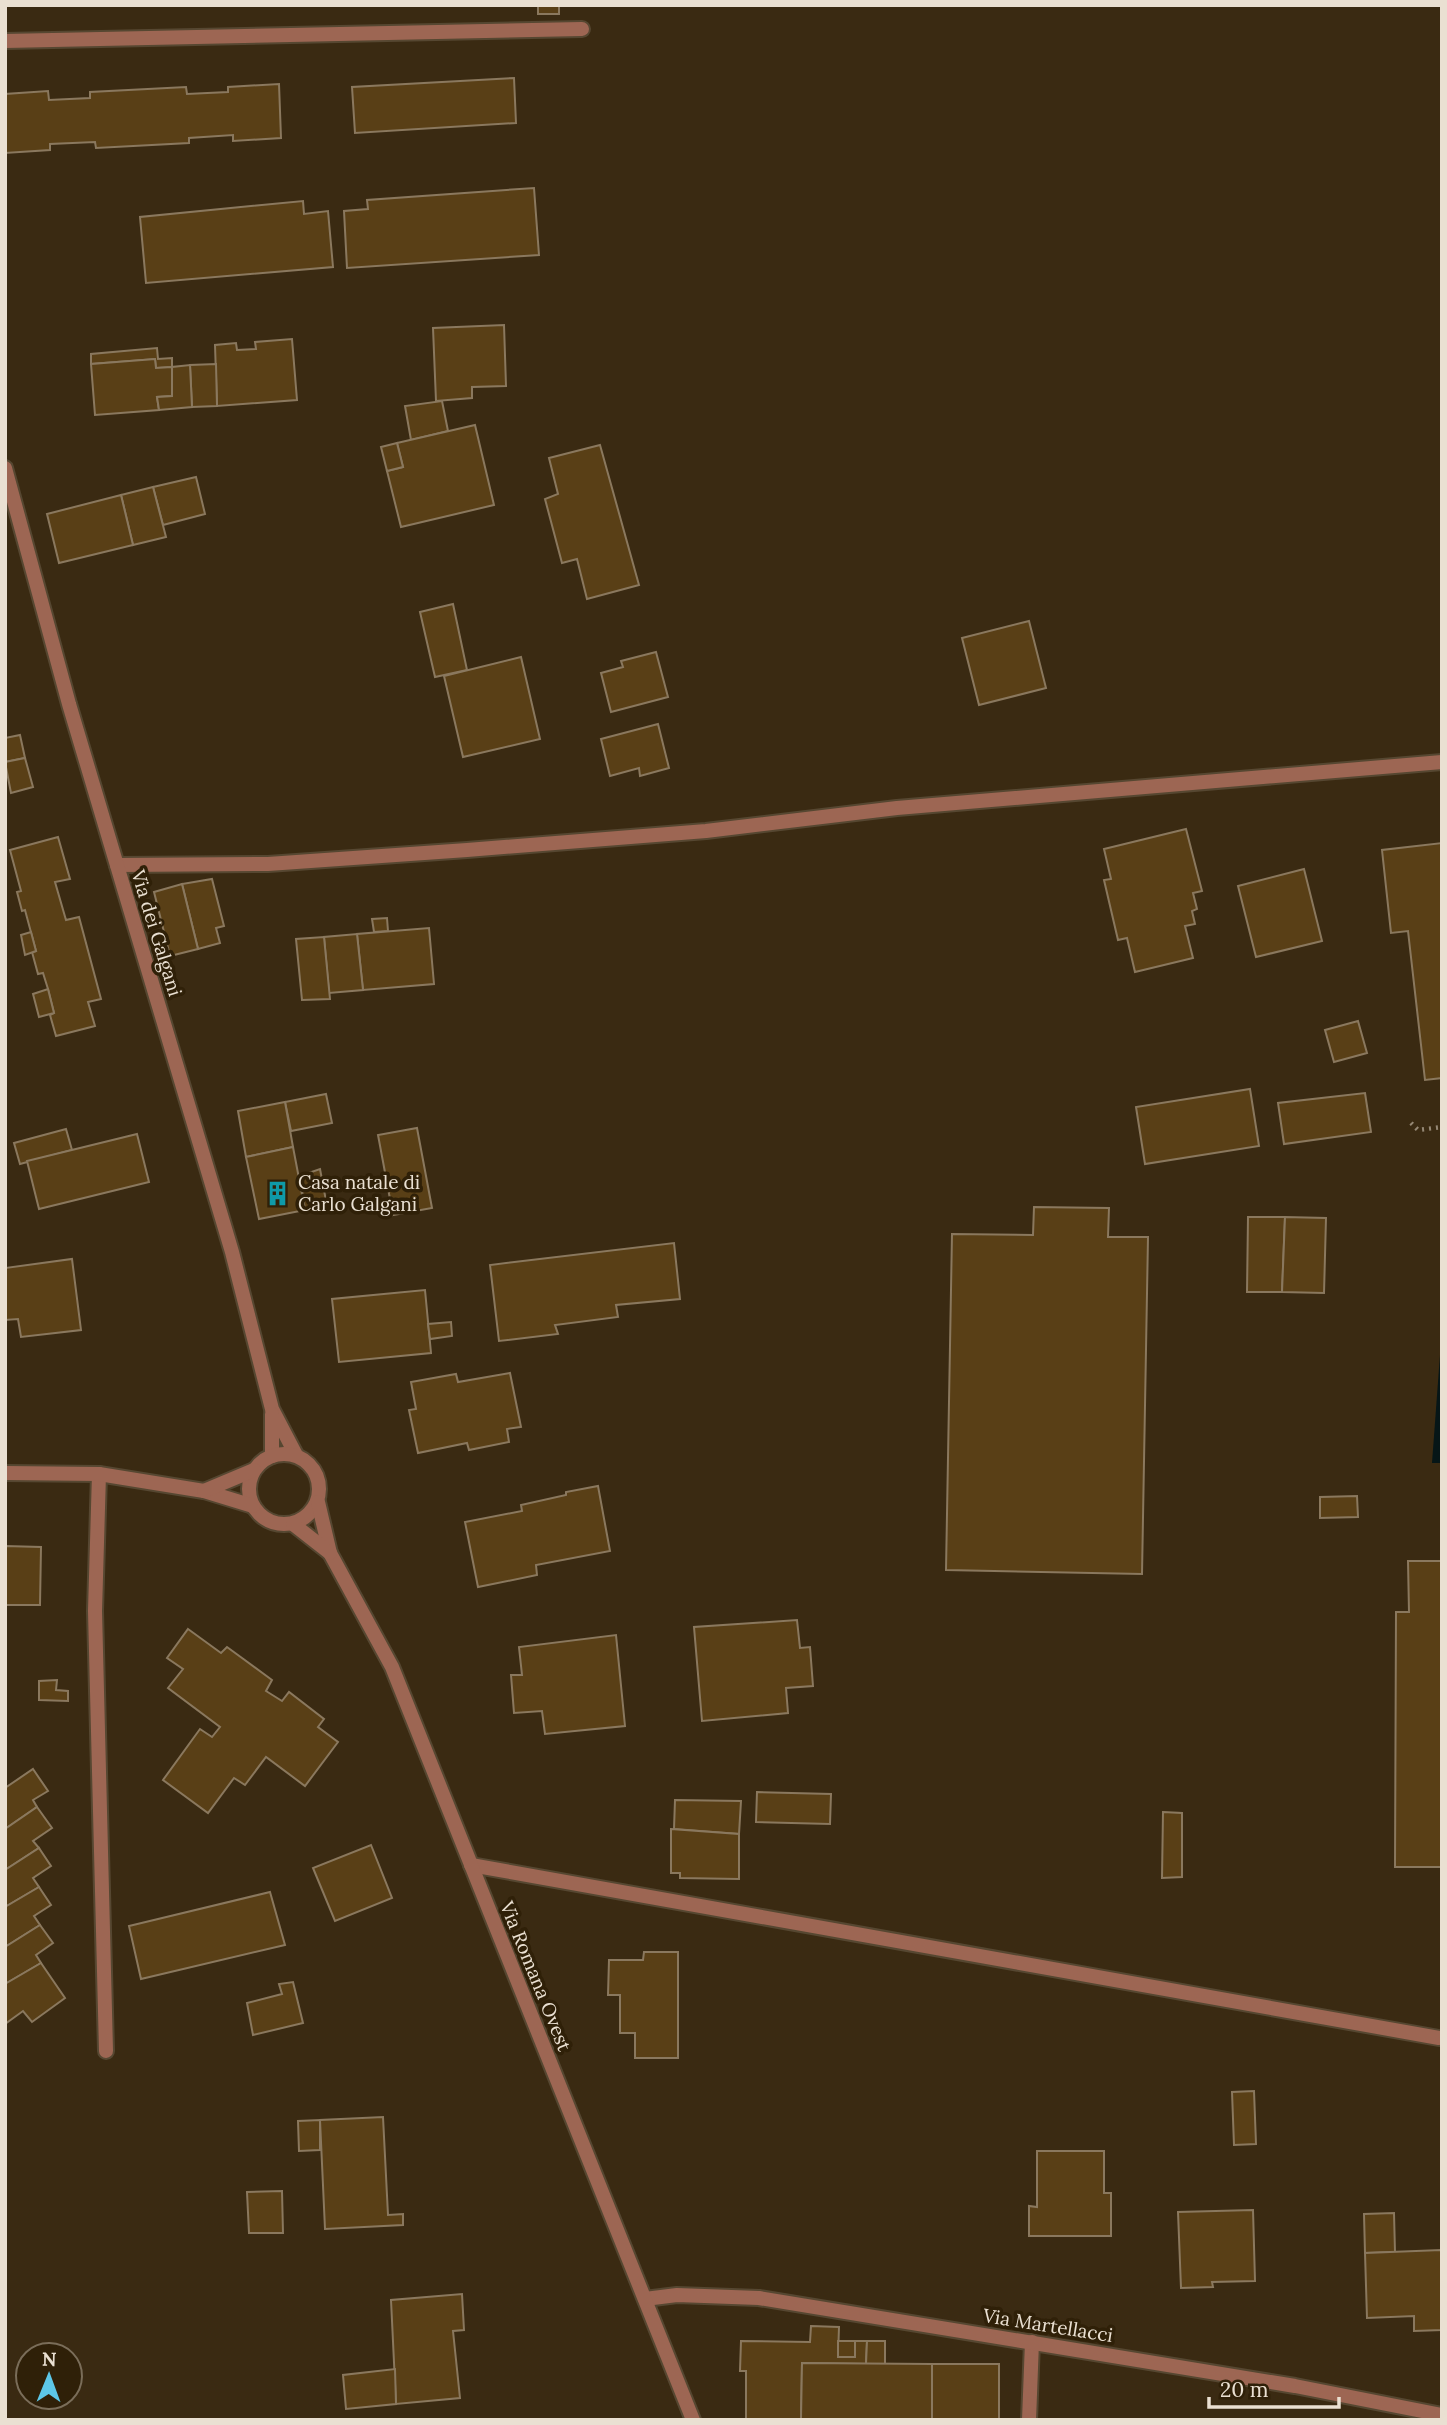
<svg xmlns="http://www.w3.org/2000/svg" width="1447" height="2425" font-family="Lora,serif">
  <rect width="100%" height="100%" fill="#3a2a12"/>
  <!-- water -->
  <polygon fill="#061617" points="1442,1328 1442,1463 1432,1463"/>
  <!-- building -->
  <g fill="#593f16" stroke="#8a785e" stroke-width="2">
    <rect x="538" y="5" width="21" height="9"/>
    <polygon points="514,78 516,123 355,133 352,87"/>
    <polygon points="279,84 281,138 233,141 233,135 189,138 189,143 96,148 95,142 50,144 50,150 5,153 5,94 48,91 49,100 90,98 90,92 186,87 187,94 228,92 228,87"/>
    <polygon points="534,188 539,255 347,268 344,211 368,209 367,200"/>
    <polygon points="303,201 304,214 328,211 333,267 146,283 140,217"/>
    <polygon points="504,325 506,386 472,387 472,398 436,401 433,328"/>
    <polygon points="292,339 297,400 217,406 215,345 236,343 237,350 256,349 255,342"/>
    <polygon points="157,348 158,359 172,358 172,367 156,368 155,359 91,364 91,354"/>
    <polygon points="155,359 156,368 172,367 172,396 157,397 159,410 95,415 91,364"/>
    <polygon points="216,364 217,406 192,407 190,365"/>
    <polygon points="190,365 192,407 159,410 157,397 172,396 172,367"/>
    <polygon points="442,401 448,431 411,440 405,406"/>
    <polygon points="475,425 494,505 401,527 387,471 403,467 397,443"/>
    <polygon points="397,443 403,467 387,471 381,447"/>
    <polygon points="600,445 639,585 587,599 577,559 562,563 545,499 558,494 549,458"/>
    <polygon points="196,477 205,514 163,525 153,487"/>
    <polygon points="153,487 166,537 133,545 121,495"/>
    <polygon points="121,495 133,545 59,563 47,514"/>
    <polygon points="453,604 467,670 435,677 420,612"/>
    <polygon points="1029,621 1046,688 979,705 962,638"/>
    <polygon points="656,652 668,697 611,712 601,673 623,667 621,661"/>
    <polygon points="521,657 540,739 463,757 444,676"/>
    <polygon points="658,724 669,768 640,776 639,768 610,776 601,739"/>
    <polygon points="20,735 25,758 5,762 5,738"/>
    <polygon points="25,758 33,787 11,793 5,762"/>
    <polygon points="1186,829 1202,891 1193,893 1197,909 1192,911 1195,924 1185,926 1193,958 1135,972 1127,938 1118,940 1104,880 1111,879 1104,849"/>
    <polygon points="58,837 70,879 55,882 66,920 79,917 101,999 88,1002 95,1026 56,1036 50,1015 54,1013 48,989 43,973 38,974 32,952 36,951 25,910 22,911 17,892 21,891 10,850"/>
    <polygon points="1442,843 1442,1078 1425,1080 1408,931 1391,933 1382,850"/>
    <polygon points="1304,869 1322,941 1256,957 1238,886"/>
    <polygon points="212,879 224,926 216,928 220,943 198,949 182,884"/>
    <polygon points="182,884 198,949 170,956 154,892"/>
    <polygon points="387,918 388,931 374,932 372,919"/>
    <polygon points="429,928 434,984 363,990 357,934"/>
    <polygon points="31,932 36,951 25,955 21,935"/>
    <polygon points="357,934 363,990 329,993 324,937"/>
    <polygon points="324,937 330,999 302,1000 296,939"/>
    <polygon points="48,989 54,1013 39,1017 33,994"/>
    <polygon points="1358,1021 1367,1053 1334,1062 1325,1030"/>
    <polygon points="1250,1089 1259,1146 1145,1164 1136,1107"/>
    <polygon points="1365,1093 1371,1132 1284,1144 1278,1103"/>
    <polygon points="326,1094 332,1123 291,1131 285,1102"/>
    <polygon points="285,1102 293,1147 246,1157 238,1111"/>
    <polygon points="417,1128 432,1208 393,1215 378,1135"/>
    <polygon points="66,1129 72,1150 20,1164 14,1143"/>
    <polygon points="137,1134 149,1182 39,1209 27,1161"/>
    <polygon points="293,1147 305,1210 259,1219 246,1157"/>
    <polygon points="320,1169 327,1206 305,1210 300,1176"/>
    <polygon points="1034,1207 1109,1208 1108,1237 1148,1237 1142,1574 946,1570 952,1234 1033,1235"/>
    <polygon points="1248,1217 1285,1217 1282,1292 1247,1292"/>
    <polygon points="1285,1217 1326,1218 1324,1293 1282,1292"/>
    <polygon points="674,1243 680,1299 616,1305 618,1317 555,1325 558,1334 499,1341 490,1265"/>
    <polygon points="72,1259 81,1330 21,1337 18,1319 5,1320 5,1268"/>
    <polygon points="425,1290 431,1353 339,1362 332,1299"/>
    <polygon points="451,1322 452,1336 430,1339 428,1324"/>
    <polygon points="510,1373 521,1427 507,1429 509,1442 469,1450 467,1443 418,1453 409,1410 416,1409 411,1382 456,1374 458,1382"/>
    <polygon points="598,1486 610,1551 536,1565 537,1575 478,1587 465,1522 522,1511 521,1505 566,1495 566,1492"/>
    <polygon points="1357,1496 1358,1517 1320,1518 1320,1497"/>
    <polygon points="5,1546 41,1547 40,1605 5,1605"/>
    <polygon points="1408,1561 1442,1561 1442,1867 1395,1867 1396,1612 1409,1612"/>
    <polygon points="797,1620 800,1648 810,1647 813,1686 786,1688 788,1713 702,1721 694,1627"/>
    <polygon points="188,1629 221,1653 227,1647 272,1680 266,1691 282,1701 289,1692 324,1719 318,1727 338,1742 305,1786 266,1757 245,1785 234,1778 208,1813 163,1780 200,1729 212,1737 220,1727 168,1688 183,1669 167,1658"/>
    <polygon points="616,1635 625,1726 545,1734 542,1711 514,1713 511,1675 522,1675 519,1647"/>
    <polygon points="57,1680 56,1690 68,1691 68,1701 39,1700 39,1681"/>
    <polygon points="33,1769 48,1791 33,1800 37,1807 5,1829 5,1788"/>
    <polygon points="757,1792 831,1794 830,1824 756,1822"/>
    <polygon points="675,1800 741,1801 739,1834 674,1829"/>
    <polygon points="37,1807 52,1828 33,1841 39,1848 5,1870 5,1829"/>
    <polygon points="1163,1812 1182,1813 1182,1877 1162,1878"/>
    <polygon points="671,1829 739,1834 739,1879 680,1878 680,1873 671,1873"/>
    <polygon points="371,1845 392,1898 335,1921 313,1868"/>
    <polygon points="39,1848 51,1866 33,1878 39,1887 5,1907 5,1870"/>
    <polygon points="39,1887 51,1905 34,1916 40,1925 5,1947 5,1907"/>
    <polygon points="270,1892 285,1945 141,1979 129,1926"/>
    <polygon points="40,1925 53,1943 36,1955 41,1963 5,1984 5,1947"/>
    <polygon points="644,1952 678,1952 678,2058 635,2058 635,2033 620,2033 620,1995 608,1995 609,1960 643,1960"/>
    <polygon points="41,1963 65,1998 32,2022 23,2011 5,2024 5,1984"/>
    <polygon points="293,1982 303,2023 253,2035 247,2003 282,1994 279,1984"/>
    <polygon points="1254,2091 1256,2144 1234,2145 1232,2092"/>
    <polygon points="383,2117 388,2215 403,2214 403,2225 325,2229 320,2120"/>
    <polygon points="320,2120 320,2150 299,2151 298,2121"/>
    <polygon points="1037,2151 1104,2151 1104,2193 1111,2193 1111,2236 1029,2236 1029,2206 1037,2207"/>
    <polygon points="282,2191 283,2233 249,2233 247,2192"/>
    <polygon points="1253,2210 1255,2281 1212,2282 1213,2287 1181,2288 1178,2212"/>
    <polygon points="1394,2213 1395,2252 1365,2253 1364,2214"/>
    <polygon points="1441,2250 1442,2330 1414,2331 1414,2316 1367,2318 1365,2253"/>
    <polygon points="462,2294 464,2330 453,2331 460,2398 396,2404 391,2300"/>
    <polygon points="811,2326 839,2327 838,2357 855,2357 855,2341 867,2341 866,2364 802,2363 801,2419 746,2420 746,2371 740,2371 741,2341 810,2342"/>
    <rect x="838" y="2341" width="17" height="16"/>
    <polygon points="867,2341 885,2341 885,2364 866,2364"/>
    <polygon points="802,2363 932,2364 932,2420 801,2419"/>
    <polygon points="932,2364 999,2364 999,2419 932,2420"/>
    <polygon points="395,2369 396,2404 346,2409 343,2375"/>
  </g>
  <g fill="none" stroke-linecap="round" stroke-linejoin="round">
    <defs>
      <g id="service">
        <polyline points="5,41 582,29"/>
        <polyline points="117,865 268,864 467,850 706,831 897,808 1442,762"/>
        <polyline points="471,1865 1439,2038"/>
        <polyline points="1029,2420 1032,2342"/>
      </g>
      <g id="minor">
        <polyline points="99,1474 95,1611 106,2051"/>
        <polyline points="645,2299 677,2295 759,2298 1295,2386 1442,2415"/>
      </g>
      <g id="tertiary">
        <polyline points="5,468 69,704 232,1252 272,1409 296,1455"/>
        <polyline points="272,1414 272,1456"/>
        <circle cx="284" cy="1489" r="35"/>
        <polyline points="5,1473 99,1474 204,1491 253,1506"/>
        <polyline points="204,1491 254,1470"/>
        <polyline points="318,1502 330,1553 392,1667 693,2420"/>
        <polyline points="293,1524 330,1553"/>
      </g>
    </defs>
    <!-- service casing -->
    <use href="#service" stroke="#564731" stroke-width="18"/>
    <!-- minor casing -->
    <use href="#minor" stroke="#564731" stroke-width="18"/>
    <!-- tertiary casing -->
    <use href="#tertiary" stroke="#564731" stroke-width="18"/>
    <!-- path -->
    <polyline stroke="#958875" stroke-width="4.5" stroke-dasharray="2 5" stroke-linecap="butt" points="1411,1123 1418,1130 1442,1127"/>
    <!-- service -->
    <use href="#service" stroke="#9d6653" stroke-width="14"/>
    <!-- minor -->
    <use href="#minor" stroke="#9d6653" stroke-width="14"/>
    <!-- tertiary -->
    <use href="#tertiary" stroke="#9d6653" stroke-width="14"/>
  </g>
  <!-- icons -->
  <defs>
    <symbol id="building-bare" viewBox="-9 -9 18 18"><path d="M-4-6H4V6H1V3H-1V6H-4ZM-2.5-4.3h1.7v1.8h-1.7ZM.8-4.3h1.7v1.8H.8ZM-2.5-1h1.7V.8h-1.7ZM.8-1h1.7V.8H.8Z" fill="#0f9aa8" stroke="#2f2008" stroke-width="2.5" paint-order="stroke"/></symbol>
  </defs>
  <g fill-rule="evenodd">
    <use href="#building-bare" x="260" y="1176" width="35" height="35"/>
  </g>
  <g text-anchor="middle" stroke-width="7" stroke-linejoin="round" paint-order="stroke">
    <!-- street labels -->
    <g font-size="19" fill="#eae0d2" stroke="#2f2008">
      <text transform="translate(157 933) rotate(73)" y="7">Via dei Galgani</text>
      <text transform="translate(536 1976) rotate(68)" y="7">Via Romana Ovest</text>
      <text transform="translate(1048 2325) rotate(9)" y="7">Via Martellacci</text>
    </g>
    <!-- poi labels -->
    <g font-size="19" fill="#eae0d2" stroke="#2f2008" text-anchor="start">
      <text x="298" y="1189">Casa natale di<tspan x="298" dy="22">Carlo Galgani</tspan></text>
    </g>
  </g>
  <!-- border -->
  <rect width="1447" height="2425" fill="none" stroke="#eae0d2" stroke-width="14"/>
  <!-- north arrow -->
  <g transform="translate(49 2376) rotate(1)"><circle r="33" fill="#2f2008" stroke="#7a6d59" stroke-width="2"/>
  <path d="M0-5L12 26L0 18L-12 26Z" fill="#5dc7e8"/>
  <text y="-10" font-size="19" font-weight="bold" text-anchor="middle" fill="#eae0d2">N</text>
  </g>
  <!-- scale -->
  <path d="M1209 2397v10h130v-10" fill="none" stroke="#eae0d2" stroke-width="3.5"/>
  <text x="1220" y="2397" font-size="21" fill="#eae0d2" stroke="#2f2008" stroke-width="5" paint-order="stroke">20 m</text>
</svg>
